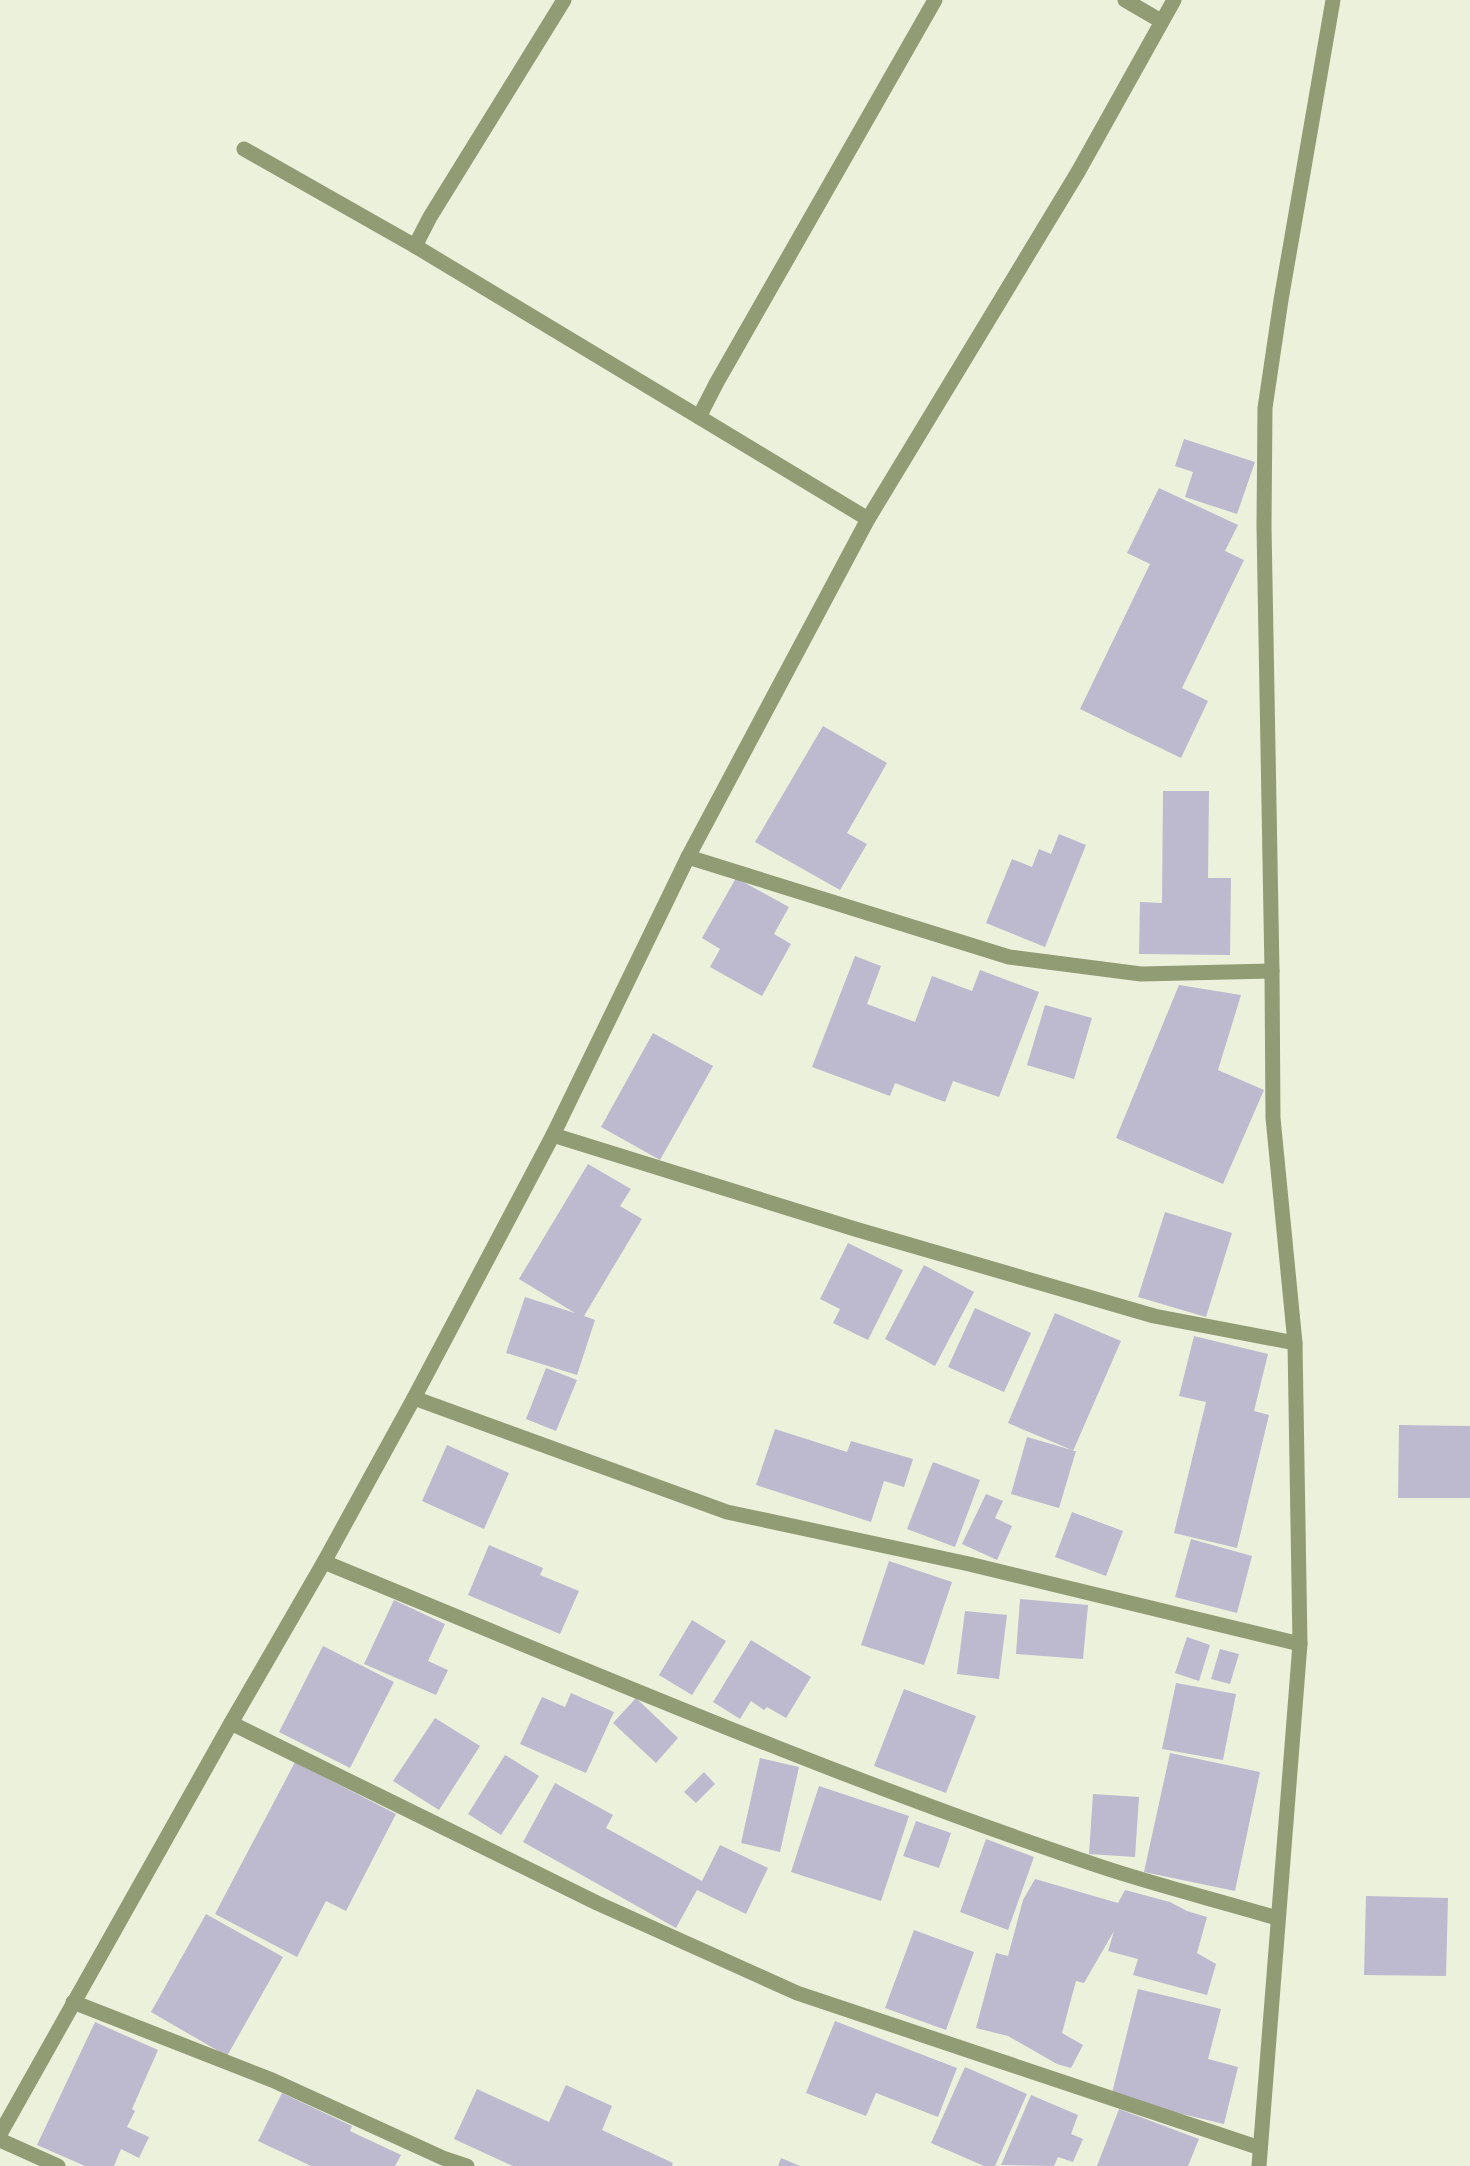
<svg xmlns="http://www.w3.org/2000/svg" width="1470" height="2166" font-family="Quicksand,sans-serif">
  <rect width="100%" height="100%" fill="#ecf1dc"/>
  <!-- building -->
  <g fill="#bdbacf">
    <polygon points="1184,439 1255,462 1237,514 1185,497 1193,472 1175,466"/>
    <polygon points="1159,488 1238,525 1225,551 1244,560 1182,688 1208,701 1181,758 1080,709 1150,564 1127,553"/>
    <polygon points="823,726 887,763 847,833 867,844 840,890 755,842"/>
    <polygon points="1163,791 1209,791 1208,878 1231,878 1230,955 1139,954 1140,902 1162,903"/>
    <polygon points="1059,834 1086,845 1045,947 986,923 1012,859 1032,867 1039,849 1051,854"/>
    <polygon points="736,878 789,907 774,934 791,944 762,996 710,967 720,949 702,938"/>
    <polygon points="855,956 881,966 867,1004 915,1022 932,976 972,991 980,970 1039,992 999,1097 953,1081 945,1102 895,1083 890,1096 812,1067"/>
    <polygon points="1179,985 1241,995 1218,1070 1264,1090 1223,1184 1116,1138"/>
    <polygon points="1045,1005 1092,1018 1074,1079 1027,1065"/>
    <polygon points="653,1033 713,1066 660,1160 601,1127"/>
    <polygon points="588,1164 631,1189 620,1206 642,1219 584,1316 595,1320 577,1375 506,1353 525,1297 575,1313 519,1279"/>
    <polygon points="1165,1212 1232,1233 1206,1317 1138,1297"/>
    <polygon points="848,1243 903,1270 868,1340 833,1323 840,1309 820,1299"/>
    <polygon points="924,1265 974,1292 935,1366 885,1339"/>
    <polygon points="975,1308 1031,1333 1004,1392 948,1367"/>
    <polygon points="1055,1313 1121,1341 1073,1451 1076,1451 1059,1508 1011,1494 1027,1437 1072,1450 1008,1423"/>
    <polygon points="1194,1336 1268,1354 1254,1411 1269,1415 1237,1548 1174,1533 1206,1402 1179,1396"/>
    <polygon points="546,1368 577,1380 556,1431 526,1419"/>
    <polygon points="1399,1425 1470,1426 1470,1498 1398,1498"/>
    <polygon points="775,1429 847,1452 851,1441 913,1459 904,1487 884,1481 871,1522 756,1485"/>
    <polygon points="447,1445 509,1473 484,1529 422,1501"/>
    <polygon points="933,1462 980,1480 955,1547 907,1529"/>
    <polygon points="986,1494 1003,1501 995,1518 1012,1526 997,1560 962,1544"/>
    <polygon points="1072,1512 1123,1531 1106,1576 1055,1557"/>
    <polygon points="1191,1539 1252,1556 1237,1613 1175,1597"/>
    <polygon points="489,1545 543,1568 540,1575 579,1591 560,1634 468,1595"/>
    <polygon points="889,1561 952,1582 924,1665 861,1645"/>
    <polygon points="1020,1599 1088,1605 1083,1659 1016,1654"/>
    <polygon points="394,1600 445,1624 428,1661 448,1670 436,1695 364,1664"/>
    <polygon points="965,1611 1007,1615 999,1679 957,1674"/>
    <polygon points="692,1620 726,1641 692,1695 659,1675"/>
    <polygon points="1187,1637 1210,1645 1199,1681 1175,1673"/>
    <polygon points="751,1640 811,1677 786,1718 767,1707 764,1710 751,1701 740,1719 713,1702"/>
    <polygon points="323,1646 394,1682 350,1768 279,1732"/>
    <polygon points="1220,1649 1239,1654 1230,1684 1211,1679"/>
    <polygon points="1176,1683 1236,1694 1223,1760 1162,1749"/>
    <polygon points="904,1689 976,1716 946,1793 874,1766"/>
    <polygon points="571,1693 614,1712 586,1773 520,1744 542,1697 565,1707"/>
    <polygon points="636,1698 678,1738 656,1763 613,1723"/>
    <polygon points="435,1718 480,1746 439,1810 393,1781"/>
    <polygon points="1170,1753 1260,1772 1235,1891 1144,1872"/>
    <polygon points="505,1755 539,1776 501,1835 468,1814"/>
    <polygon points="760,1758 799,1767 780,1852 741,1843"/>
    <polygon points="295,1762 396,1814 346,1911 326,1901 297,1957 215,1914"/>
    <polygon points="704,1772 715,1784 696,1803 684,1792"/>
    <polygon points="555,1783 613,1815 606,1828 702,1881 720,1845 768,1868 746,1914 697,1890 676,1928 523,1842"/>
    <polygon points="819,1786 909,1816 881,1901 791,1872"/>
    <polygon points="1093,1794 1139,1797 1135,1857 1089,1854"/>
    <polygon points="916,1821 951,1833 939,1868 903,1856"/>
    <polygon points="986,1839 1034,1857 1008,1930 960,1912"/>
    <polygon points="1035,1879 1118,1903 1125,1890 1170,1902 1187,1911 1207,1917 1197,1953 1216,1964 1207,1995 1133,1975 1138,1959 1108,1951 1114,1931 1084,1983 1076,1981 1062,2033 1083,2045 1071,2068 1057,2064 1008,2036 976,2028 996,1953 1008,1956 1023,1900"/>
    <polygon points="1366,1896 1448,1898 1446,1976 1364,1975"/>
    <polygon points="206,1914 283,1957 227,2056 151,2012"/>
    <polygon points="914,1930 974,1952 946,2030 885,2008"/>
    <polygon points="1138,1989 1221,2009 1208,2059 1238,2067 1224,2124 1111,2097"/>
    <polygon points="835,2021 957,2068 938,2117 876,2093 866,2116 806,2093"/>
    <polygon points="95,2022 158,2050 132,2109 135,2111 127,2127 149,2137 139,2158 121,2149 114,2166 85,2166 37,2145"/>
    <polygon points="965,2067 1027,2094 995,2166 984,2166 931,2143"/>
    <polygon points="566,2085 612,2106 602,2130 673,2163 672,2166 513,2166 454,2139 477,2089 549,2122"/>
    <polygon points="282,2093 352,2126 350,2131 401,2155 395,2166 311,2166 258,2141"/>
    <polygon points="1031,2095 1078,2115 1071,2134 1083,2139 1073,2162 1058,2157 1054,2166 1001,2165"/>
    <polygon points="1119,2109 1199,2139 1188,2166 1097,2166"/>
    <polygon points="781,2158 800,2166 778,2166"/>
  </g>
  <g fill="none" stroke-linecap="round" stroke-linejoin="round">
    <!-- minor -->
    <g stroke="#919b74" stroke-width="15">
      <polyline points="1125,0 1161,21"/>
      <polyline points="244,149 415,246 699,417"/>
      <polyline points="415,246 430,217 564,0"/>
      <polyline points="868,519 699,417 717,382 935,0"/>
      <polyline points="688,857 1009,957 1141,974 1272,971"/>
      <polyline points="553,1135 855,1229 1154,1316 1295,1343"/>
      <polyline points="414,1398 727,1512 969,1564 1300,1644"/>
      <path d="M 324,1562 C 580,1667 834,1777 1096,1865 C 1155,1885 1217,1900 1277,1918"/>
      <polyline points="231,1723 597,1903 797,1993 1260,2148"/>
      <polyline points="73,2002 272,2080 443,2158 467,2166"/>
      <polyline points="0,2134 231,1723 324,1562 414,1398 553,1135 688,857 868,519 1078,172 1174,0"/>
      <polyline points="0,2140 58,2166"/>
      <polyline points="1259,2166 1300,1644 1295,1343 1273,1118 1272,971 1264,526 1265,408 1281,300 1333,0"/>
    </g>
  </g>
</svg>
